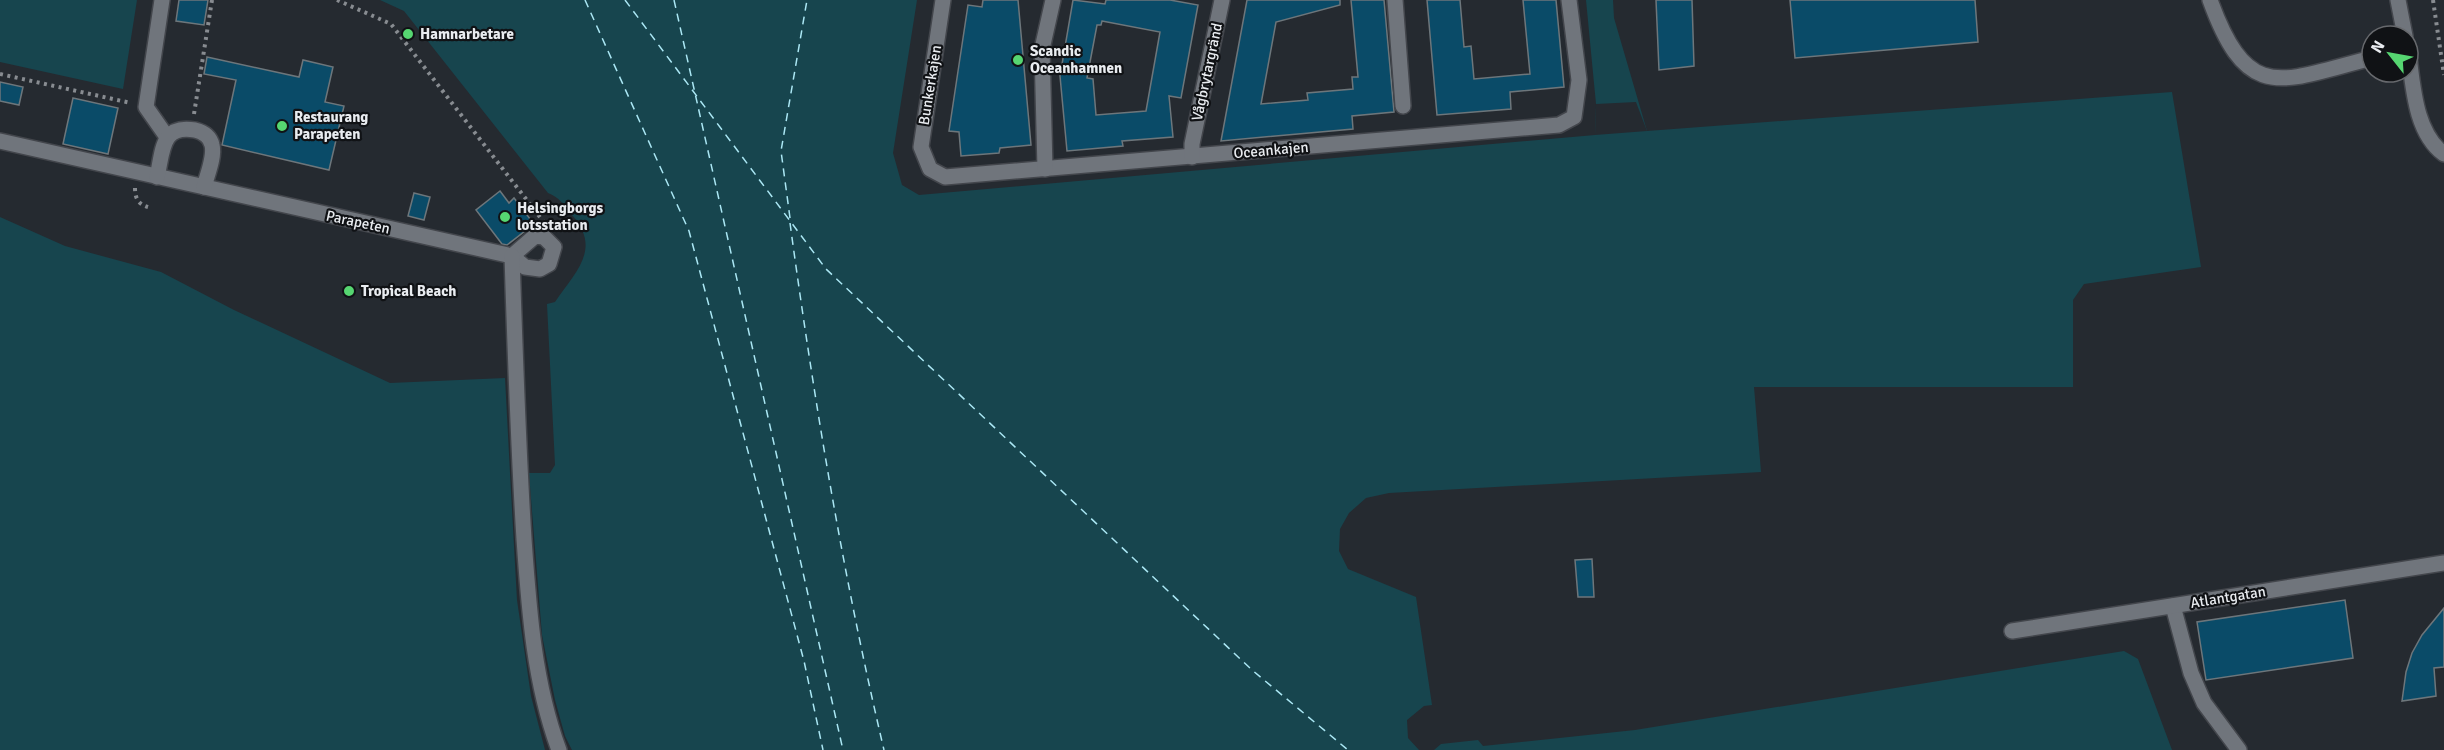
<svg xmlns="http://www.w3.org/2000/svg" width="2444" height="750" font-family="Signika,sans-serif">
  <rect width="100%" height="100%" fill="#252a30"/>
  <!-- water -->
  <g fill="#17454e">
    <polygon points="0,0 137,0 123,89 0,62"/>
    <path d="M 380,0 L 917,0 L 893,153 L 902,185 L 919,195 L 1595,135 L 1596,104 L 1586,0 L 1613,0 L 1614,18 L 1647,131 L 2172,92 L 2201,267 L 2084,284 L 2073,300 L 2073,387 L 1754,387 L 1761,472 L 1389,493 L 1366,498 L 1349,513 L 1340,529 L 1339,551 L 1348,569 L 1416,597 L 1432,705 L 1424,706 L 1407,720 L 1408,738 L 1419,750 L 0,750 L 0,217 L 65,246 L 161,272 L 234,310 L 390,383 L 505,378 L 510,473 L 550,473 L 555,465 L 547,304 L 555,302 C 576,271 602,249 572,215 C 564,205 559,197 548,193 L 404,11 Z"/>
    <polygon points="2124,651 2138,659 2172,750 1434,750 1441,744 1478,740 1483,746 1635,730"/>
  </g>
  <!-- pier -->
  <g fill="#252a30">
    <polygon points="1636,102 1647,131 1595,135 1596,104"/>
    <polygon points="510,473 529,474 542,635 555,700 565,736 572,750 545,750 531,696 517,600"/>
  </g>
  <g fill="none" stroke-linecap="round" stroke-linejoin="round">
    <!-- ferry -->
    <g stroke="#abe7f4" stroke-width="1.5" stroke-dasharray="8 6" stroke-linecap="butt">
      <polyline points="585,0 689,231 804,661 823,750"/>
      <polyline points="625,0 826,269 1252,670 1348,750"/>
      <polyline points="674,0 843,750"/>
      <polyline points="790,218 781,151 807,0"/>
      <path d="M 790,223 C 814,400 843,576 884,750"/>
    </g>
  </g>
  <!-- building -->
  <g fill="#0a4b68" stroke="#6d767b" stroke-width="1.5" fill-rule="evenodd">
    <polygon points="179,0 208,0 204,25 176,21"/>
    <polygon points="983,0 1018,0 1031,145 1000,148 999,153 961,156 959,132 949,131 968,5 982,7"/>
    <path d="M 1073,0 L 1105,4 L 1106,0 L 1170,0 L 1198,5 L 1181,98 L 1169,96 L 1173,137 L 1122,141 L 1123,146 L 1067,151 L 1060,76 ZM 1102,21 L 1160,32 L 1146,111 L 1096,115 L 1093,79 L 1087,78 L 1097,25 L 1101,25 Z"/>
    <polygon points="1247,0 1340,0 1340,5 1276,22 1261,104 1308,100 1307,93 1353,89 1352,77 1358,77 1351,0 1384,0 1394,112 1352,116 1353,129 1221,141"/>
    <polygon points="1427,0 1460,0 1464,47 1471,46 1474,79 1530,74 1523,0 1556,0 1564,87 1510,92 1511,109 1437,115"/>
    <polygon points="1656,0 1692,0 1694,66 1659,70"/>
    <polygon points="1790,0 1975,0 1978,42 1795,58"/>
    <polygon points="207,57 299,77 303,60 333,67 325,102 344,106 329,170 222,145 236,80 204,74"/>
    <polygon points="0,82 23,87 19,105 0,101"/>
    <polygon points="73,98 118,108 108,154 63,144"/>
    <polygon points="500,191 509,203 514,198 534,224 507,245 502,244 476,210"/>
    <polygon points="414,193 430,197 424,220 408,216"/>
    <polygon points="1592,559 1594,597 1578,597 1575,560"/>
    <polygon points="2345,600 2353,658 2206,680 2197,622"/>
    <polygon points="2444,608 2444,667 2434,668 2436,696 2402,701 2406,672 2412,653 2422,635"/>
  </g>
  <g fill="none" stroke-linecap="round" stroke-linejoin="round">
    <defs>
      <g id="minor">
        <polyline points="162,0 146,107 167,137"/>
        <polyline points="943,0 921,147 930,169 945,177 1559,125 1574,117 1579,80 1569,0"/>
        <polyline points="1395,0 1403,106"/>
        <path d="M 2210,0 C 2248,105 2281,81 2372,58"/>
        <polyline points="2398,0 2405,36"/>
        <path d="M 2408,49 C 2413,83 2414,132 2444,154"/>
        <polyline points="0,141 512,256 525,267 540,269 549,264 554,247 544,237 535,236 512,256"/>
        <polyline points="1192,157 1192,144 1222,0"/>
        <polyline points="1045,169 1042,49 1053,0"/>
        <path d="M 157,177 C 163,151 161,124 195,130 C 203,132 210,136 212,145 C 215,157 207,175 204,187"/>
        <path d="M 512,256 C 515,350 518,445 524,539 C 529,610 534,683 559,750"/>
        <polyline points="2173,606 2191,673 2204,703 2239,750"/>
        <polyline points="2012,631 2444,563"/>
      </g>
    </defs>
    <!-- minor casing -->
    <use href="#minor" stroke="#43464c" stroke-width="18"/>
    <!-- path -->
    <g stroke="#888c91" stroke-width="4" stroke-dasharray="3 4.5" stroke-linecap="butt">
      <polyline points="337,0 391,24 543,221"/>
      <polyline points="2433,0 2444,75"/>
      <polyline points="0,74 131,103"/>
      <polyline points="194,114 212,0"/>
      <path d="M 135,188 C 135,198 138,204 148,207"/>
    </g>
    <!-- minor -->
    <use href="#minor" stroke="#70757c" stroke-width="15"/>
  </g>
  <!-- markers -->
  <g fill="#56d671" stroke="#101215" stroke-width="2">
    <circle cx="408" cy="34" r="6"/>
    <circle cx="1018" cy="60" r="6"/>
    <circle cx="282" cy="126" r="6"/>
    <circle cx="505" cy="217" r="6"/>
    <circle cx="349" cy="291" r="6"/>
  </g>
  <g text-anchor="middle" stroke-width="4.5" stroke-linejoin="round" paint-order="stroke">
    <!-- poi labels -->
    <g font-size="15" font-weight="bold" fill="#e9ecf0" stroke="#101215" text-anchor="start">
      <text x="420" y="39">Hamnarbetare</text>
      <text x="1030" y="56">Scandic<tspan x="1030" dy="17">Oceanhamnen</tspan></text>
      <text x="294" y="122">Restaurang<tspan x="294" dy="17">Parapeten</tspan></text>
      <text x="517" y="213">Helsingborgs<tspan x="517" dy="17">lotsstation</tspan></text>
      <text x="361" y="296">Tropical Beach</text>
    </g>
    <!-- street labels -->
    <g font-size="15" fill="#e9ecf0" stroke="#101215">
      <text transform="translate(1207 72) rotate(-78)" y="5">Vågbrytargränd</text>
      <text transform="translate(930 85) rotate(-81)" y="5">Bunkerkajen</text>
      <text transform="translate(1271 150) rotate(-5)" y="5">Oceankajen</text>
      <text transform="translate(358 222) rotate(12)" y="5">Parapeten</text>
      <text transform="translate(2228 597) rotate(-9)" y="5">Atlantgatan</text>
    </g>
  </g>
  <!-- north arrow -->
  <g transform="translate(2390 54) rotate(301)"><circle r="28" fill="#101215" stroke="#67696d" stroke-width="1.5"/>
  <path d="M0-4.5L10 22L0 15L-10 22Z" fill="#56d671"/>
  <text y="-9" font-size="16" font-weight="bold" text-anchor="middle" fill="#e9ecf0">N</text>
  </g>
</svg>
